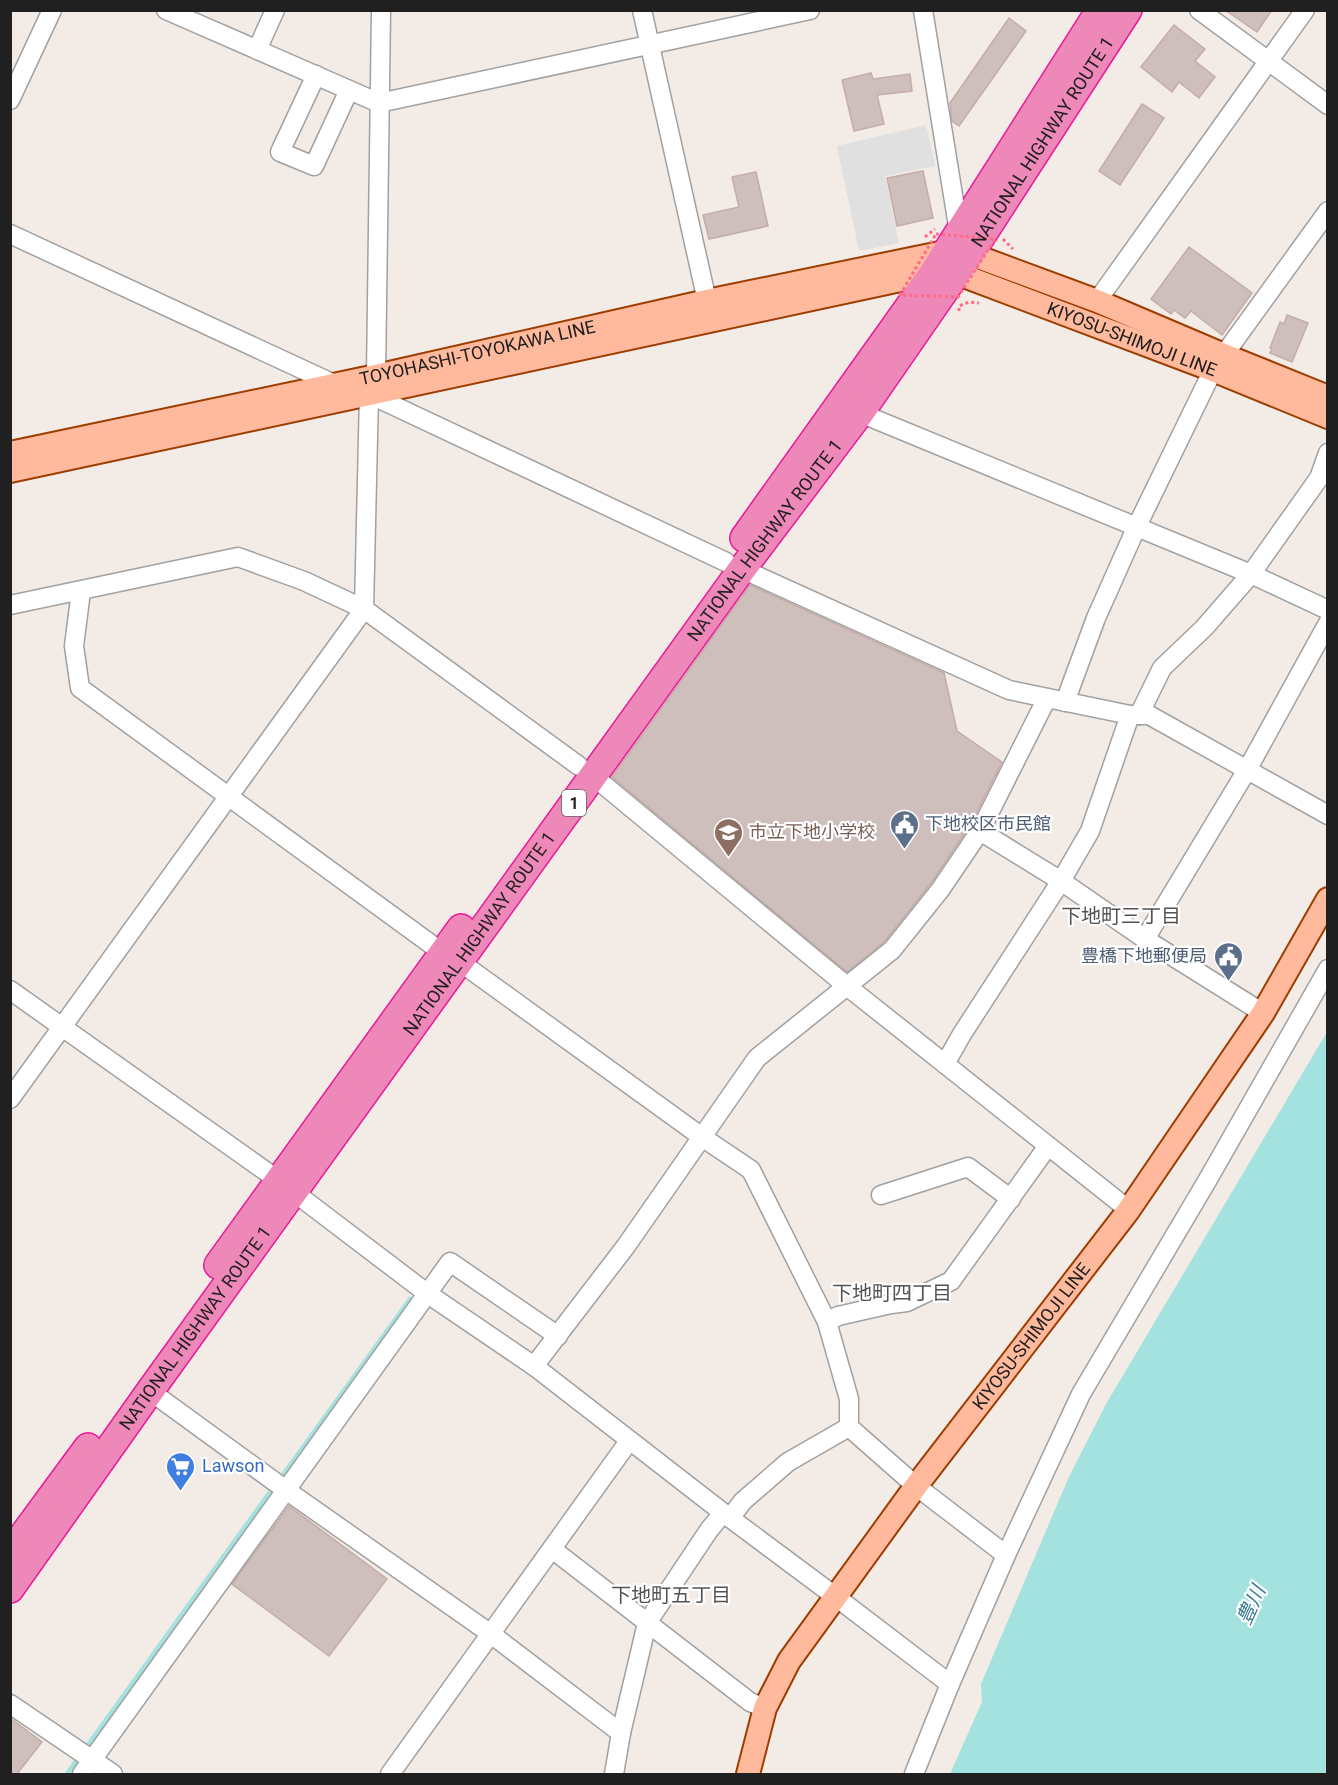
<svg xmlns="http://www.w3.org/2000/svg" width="1338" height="1785" font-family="Roboto,'Noto Sans JP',sans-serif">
  <rect width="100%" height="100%" fill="#f2ebe6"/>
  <!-- parking -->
  <polygon fill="#e0e0e0" points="926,125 935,166 885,176 899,243 859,251 837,146"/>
  <!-- water -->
  <polygon fill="#a3e2df" points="1327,1032 1327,1774 950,1774 982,1702 981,1684 1068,1479 1106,1404"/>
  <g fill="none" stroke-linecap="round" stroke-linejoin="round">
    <!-- stream -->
    <g stroke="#a3e2df" stroke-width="4.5">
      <polyline points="280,1479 410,1299"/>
      <polyline points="85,1749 275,1485"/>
      <polyline points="67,1774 80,1755"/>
    </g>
  </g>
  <!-- building -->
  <g fill="#cebfbc" stroke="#c5aca7" stroke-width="1.5">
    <polygon points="1225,10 1272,10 1257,32"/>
    <polygon points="1009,18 1026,31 959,126 952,121 950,103"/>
    <polygon points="1174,25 1205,49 1195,61 1215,77 1199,98 1179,82 1172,92 1141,67"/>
    <polygon points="871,73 873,79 910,74 912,91 877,95 884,124 854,131 842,80"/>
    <polygon points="1142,104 1164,118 1120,185 1099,171"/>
    <polygon points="923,171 933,218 897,226 887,178"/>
    <polygon points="756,172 768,226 709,239 703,215 739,207 732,177"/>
    <polygon points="1189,247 1252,293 1222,335 1191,311 1185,318 1174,310 1171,314 1151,299"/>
    <polygon points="1287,315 1308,323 1292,362 1270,353 1272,349 1270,348 1280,322 1284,324"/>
    <polygon points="750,585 944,673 957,731 1002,762 970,825 931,883 884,942 847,972 612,777"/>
    <polygon points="289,1506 387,1579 329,1656 232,1584"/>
    <polygon points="10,1718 42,1742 17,1774 10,1774"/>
  </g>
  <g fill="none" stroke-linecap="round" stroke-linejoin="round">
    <defs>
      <g id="minor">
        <polyline points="166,10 379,103 810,10"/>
        <polyline points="642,10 707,301"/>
        <polyline points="923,10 959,232"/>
        <polyline points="1199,10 1328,105"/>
        <polyline points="257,50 275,10"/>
        <polyline points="316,75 280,152 314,166 349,90"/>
        <polyline points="10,100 52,10"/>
        <polyline points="10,234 334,384"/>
        <polyline points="1097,301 1305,10"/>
        <polyline points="376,376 381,10"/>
        <polyline points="860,413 1251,574 1328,610"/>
        <polyline points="742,569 1009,690 1130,715 1149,715 1328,815"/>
        <polyline points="81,591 74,646 80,688 443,953"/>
        <polyline points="10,605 238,557 304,581 364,609 10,1099"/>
        <polyline points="1065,702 1096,618 1137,526 1213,370 1328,211"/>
        <polyline points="1139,715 1162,668 1204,628 1251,574 1319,478 1328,453"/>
        <polyline points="579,766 364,609 369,394 726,562"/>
        <polyline points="593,776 848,987 1129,1210"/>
        <polyline points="980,831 1061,881 1145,939 1263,1013"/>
        <polyline points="1145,939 1247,770 1328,623"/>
        <polyline points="460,962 702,1137 751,1170 827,1322 849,1399 849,1427 916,1486 1006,1555"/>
        <polyline points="10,990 278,1180 428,1294 534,1366 730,1518 836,1597 950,1684"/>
        <polyline points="945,1064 962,1034 1061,881 1090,831 1130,715"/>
        <polyline points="881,1195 968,1167 1011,1199"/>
        <polyline points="827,1322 838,1316 891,1304 907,1302 951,1281 1048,1146"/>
        <polyline points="534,1366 626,1246 757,1058 892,950 940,890 980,831 1047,698"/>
        <polyline points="150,1391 286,1490 491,1634 621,1733"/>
        <polyline points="730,1518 743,1501 788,1462 849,1427"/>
        <polyline points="552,1549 750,1702 765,1708"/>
        <polyline points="10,1704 113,1774"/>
        <polyline points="82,1774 450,1262 558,1336"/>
        <polyline points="390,1774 629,1441"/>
        <polyline points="614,1774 621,1733 647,1623 709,1530 723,1513"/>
        <polyline points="914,1774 950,1684 1006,1555 1081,1394 1207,1181 1328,969"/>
      </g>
      <g id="major">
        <path id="s1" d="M 10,453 L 376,376 L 707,301 L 945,252 L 970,254 L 1097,301 L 1224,355 L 1328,397"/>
        <path id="s2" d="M 10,471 L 933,273 L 956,273 L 1213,370 L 1328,417"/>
        <path id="s3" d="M 748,1774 L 765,1708 L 789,1661 L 916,1486 L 1128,1211 L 1263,1013 L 1328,899"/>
      </g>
      <g id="highway">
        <polyline points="744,538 933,273 1100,10"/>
        <polyline points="218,1265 461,928"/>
        <polyline points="10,1553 88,1447"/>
        <path id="s4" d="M 10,1589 L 150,1391 L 742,569 L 860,413 L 970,254 L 1128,10"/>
      </g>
    </defs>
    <!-- minor casing -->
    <use href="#minor" stroke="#a1a1a1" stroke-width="21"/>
    <!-- major casing -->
    <use href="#major" stroke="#9d3d00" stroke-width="26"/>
    <!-- highway casing -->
    <use href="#highway" stroke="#e9199a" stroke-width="30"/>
    <!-- path -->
    <g stroke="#ff6a84" stroke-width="3" stroke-dasharray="3 3" stroke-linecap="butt">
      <polyline points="925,237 935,229"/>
      <polyline points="1003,239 1013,249"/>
      <polyline points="959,311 959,306 969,302 979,303"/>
    </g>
    <!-- minor -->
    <use href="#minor" stroke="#fff" stroke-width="18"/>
    <!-- major -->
    <use href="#major" stroke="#ffba9e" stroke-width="22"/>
    <!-- highway -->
    <use href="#highway" stroke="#ee88b8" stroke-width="27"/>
    <!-- path-bridge -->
    <polygon stroke="#ff6a84" stroke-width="3" stroke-dasharray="3 3" stroke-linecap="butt" points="936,234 995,239 958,297 900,295"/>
  </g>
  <!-- icons -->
  <defs>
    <symbol id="civic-pin" viewBox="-11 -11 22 30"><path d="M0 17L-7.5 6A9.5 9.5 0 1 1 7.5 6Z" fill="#5c6f8a" stroke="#fff"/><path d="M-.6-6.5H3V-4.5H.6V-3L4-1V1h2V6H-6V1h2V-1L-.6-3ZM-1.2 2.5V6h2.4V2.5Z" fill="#fff"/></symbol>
    <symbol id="school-pin" viewBox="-11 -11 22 30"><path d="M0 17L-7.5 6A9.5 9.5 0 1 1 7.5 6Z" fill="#8d6e63" stroke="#fff"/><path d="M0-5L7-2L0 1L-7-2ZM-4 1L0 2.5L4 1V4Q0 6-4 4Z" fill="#fff"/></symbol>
    <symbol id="supermarket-pin" viewBox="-11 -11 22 30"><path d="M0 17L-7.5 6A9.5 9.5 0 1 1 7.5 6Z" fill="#3f7fe0" stroke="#fff"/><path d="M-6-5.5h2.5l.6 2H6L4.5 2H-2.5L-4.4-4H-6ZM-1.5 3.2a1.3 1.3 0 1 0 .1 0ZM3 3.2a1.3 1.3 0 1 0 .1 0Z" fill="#fff"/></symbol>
  </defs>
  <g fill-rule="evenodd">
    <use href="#civic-pin" x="888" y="808" width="33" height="45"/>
    <use href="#school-pin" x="712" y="816" width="33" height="45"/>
    <use href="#civic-pin" x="1212" y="940" width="33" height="45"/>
    <use href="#supermarket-pin" x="164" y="1450" width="33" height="45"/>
  </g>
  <g text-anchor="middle" stroke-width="4.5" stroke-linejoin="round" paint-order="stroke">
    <!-- shield labels -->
    <rect fill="#fff" stroke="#636363" stroke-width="1.5" x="562" y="790" width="24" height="26" rx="4.5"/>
    <g font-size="16" font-weight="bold" fill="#202020">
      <text x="574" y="809">1</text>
    </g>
    <!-- street labels -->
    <g font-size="18" fill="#202020" stroke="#fff">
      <text dy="6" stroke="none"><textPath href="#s4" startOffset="1778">NATIONAL HIGHWAY ROUTE 1</textPath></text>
      <text dy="6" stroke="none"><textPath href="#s2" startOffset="1155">KIYOSU-SHIMOJI LINE</textPath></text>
      <text dy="6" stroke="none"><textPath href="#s1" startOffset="478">TOYOHASHI-TOYOKAWA LINE</textPath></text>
      <text dy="6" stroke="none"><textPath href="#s4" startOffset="1292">NATIONAL HIGHWAY ROUTE 1</textPath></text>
      <text dy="6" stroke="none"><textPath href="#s4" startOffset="806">NATIONAL HIGHWAY ROUTE 1</textPath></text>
      <text dy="6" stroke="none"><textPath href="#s4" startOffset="320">NATIONAL HIGHWAY ROUTE 1</textPath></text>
      <text dy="6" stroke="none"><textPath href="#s3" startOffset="526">KIYOSU-SHIMOJI LINE</textPath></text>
    </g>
    <!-- service labels -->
    <g font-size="18" fill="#4e5e75" stroke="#fff" text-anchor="start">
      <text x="925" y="830">下地校区市民館</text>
      <text x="1207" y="962" text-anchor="end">豊橋下地郵便局</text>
    </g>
    <!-- education labels -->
    <g font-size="18" fill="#785e54" stroke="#fff" text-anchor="start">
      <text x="749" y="838">市立下地小学校</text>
    </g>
    <!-- shop labels -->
    <g font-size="18" fill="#366cbe" stroke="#fff" text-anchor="start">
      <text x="202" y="1472">Lawson</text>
    </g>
    <!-- neighbourhood labels -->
    <g font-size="20" fill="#535353" stroke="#fff">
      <text x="1121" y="923">下地町三丁目</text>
      <text x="892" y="1300">下地町四丁目</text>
      <text x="671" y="1602">下地町五丁目</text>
    </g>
    <!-- water labels -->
    <g font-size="20" font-style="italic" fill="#377c8f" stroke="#fff">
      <text transform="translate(1251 1605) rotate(-66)" y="7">豊川</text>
    </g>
  </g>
  <!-- border -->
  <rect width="1338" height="1785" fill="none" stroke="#202020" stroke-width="24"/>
</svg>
